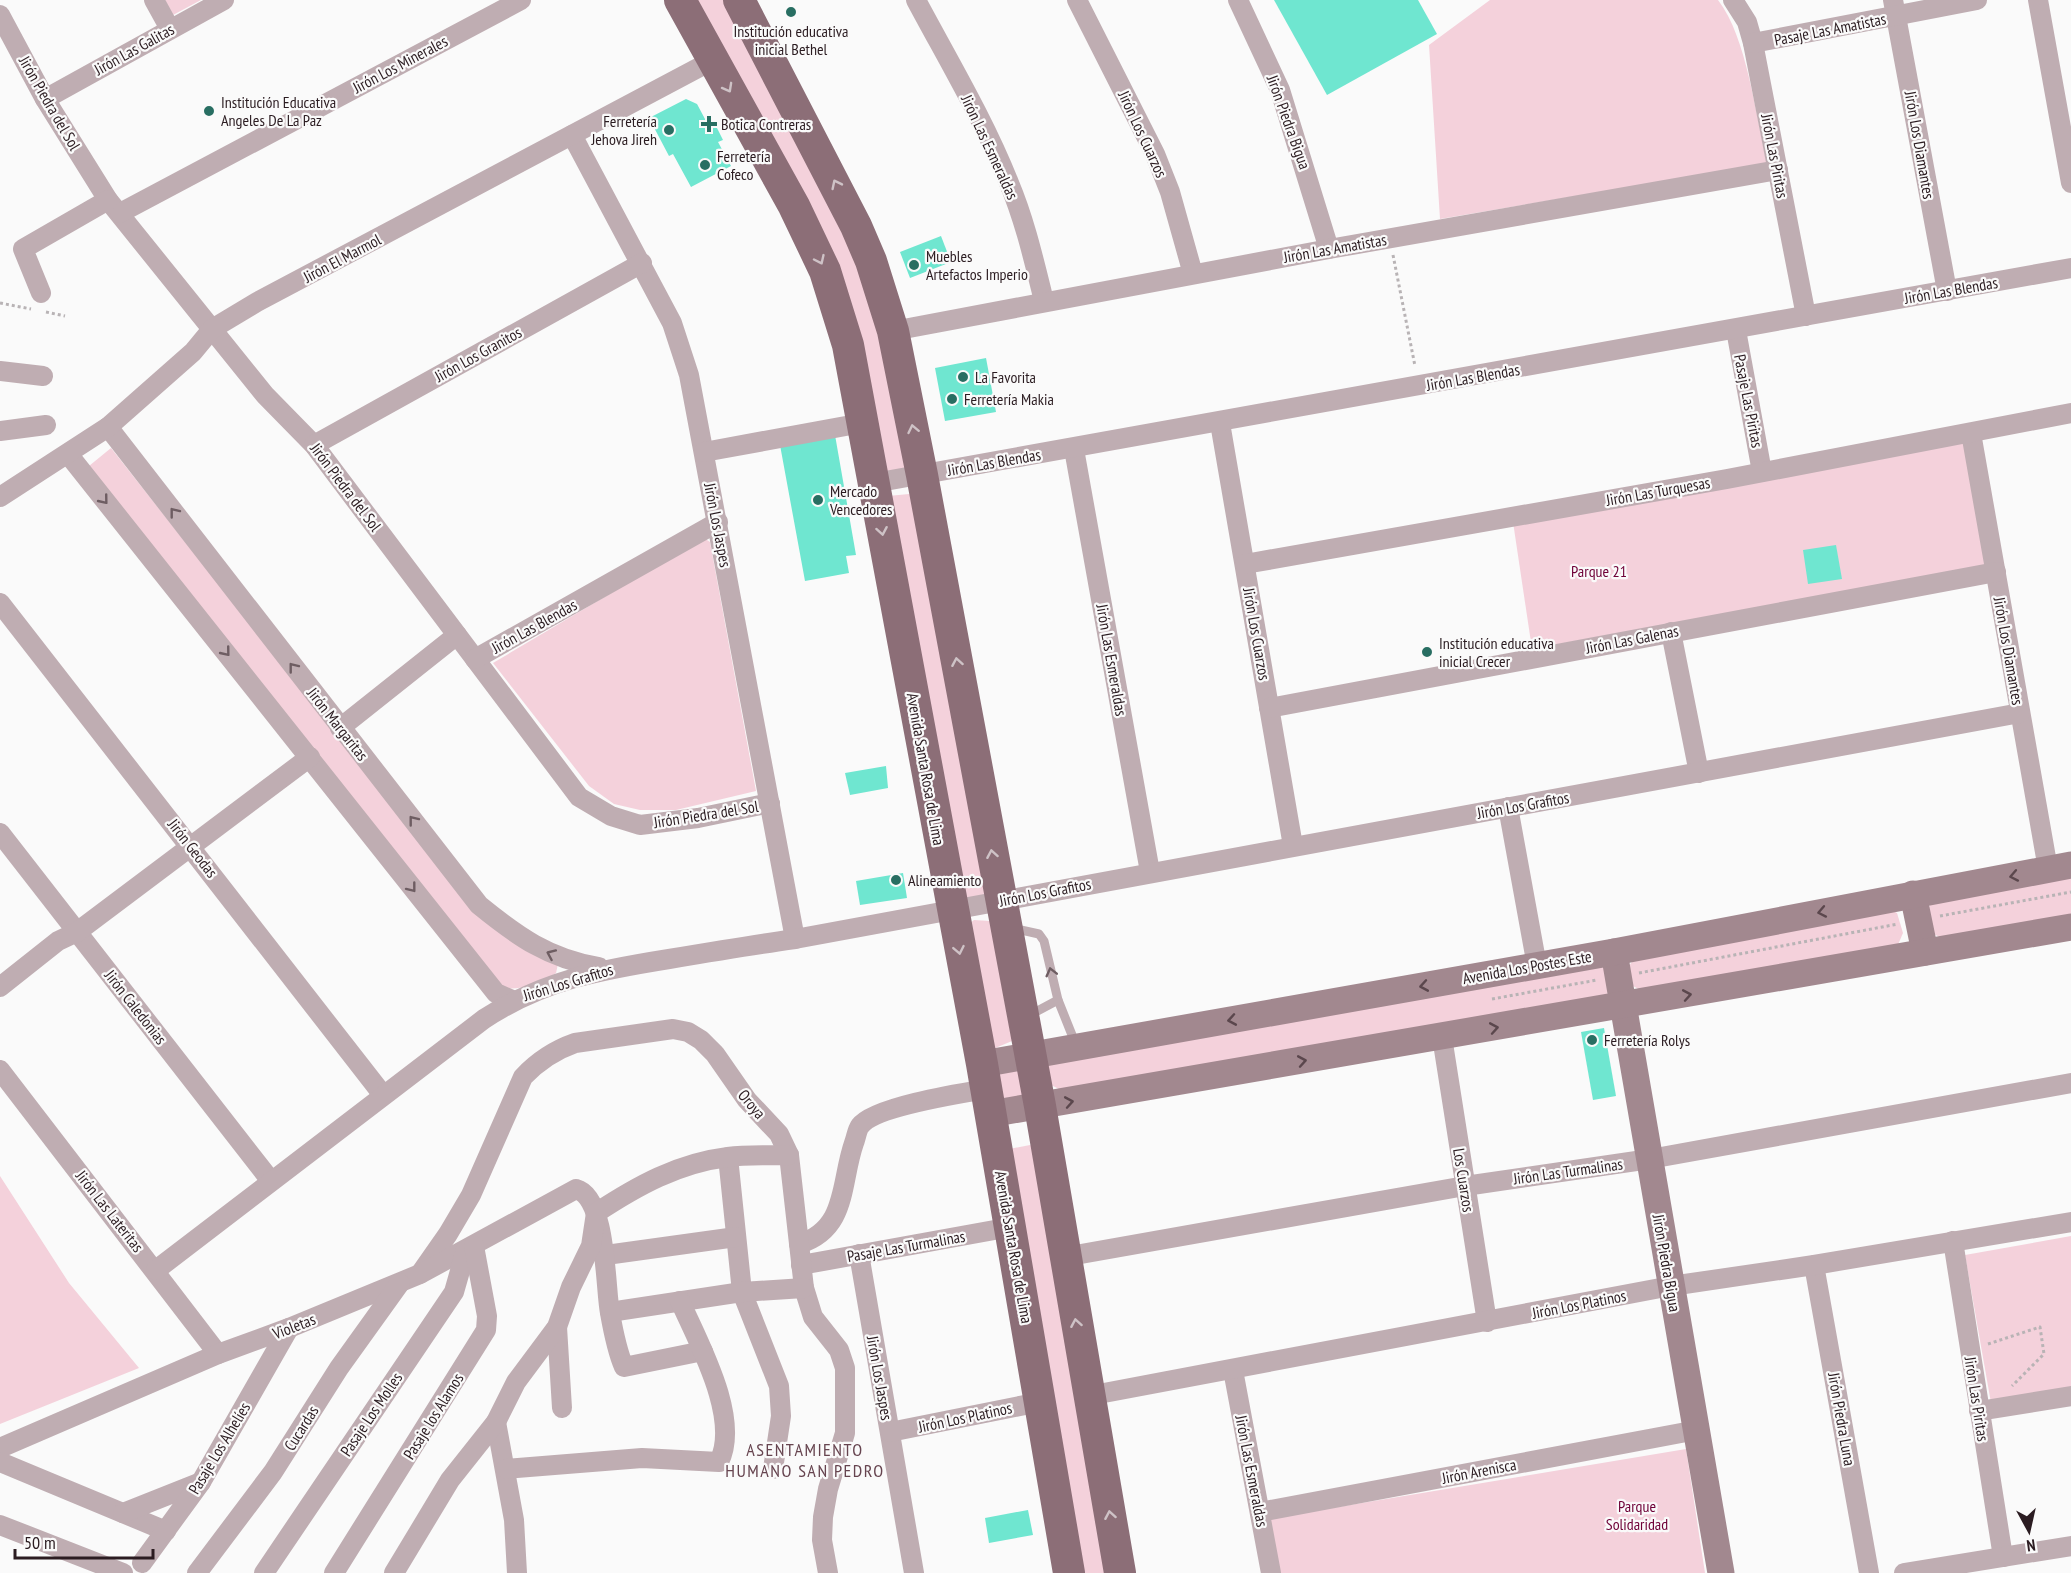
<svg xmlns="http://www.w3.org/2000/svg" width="2071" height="1573" font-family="'PT Sans Narrow',sans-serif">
  <rect width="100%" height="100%" fill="#fafafa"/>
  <!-- green -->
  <g fill="#f4d1db">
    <polygon points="165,0 201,0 173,15"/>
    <polygon points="690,0 727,0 863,266 910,464 902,472 884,473 857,354"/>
    <path d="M 1490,0 L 1718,0 C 1747,37 1756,117 1767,164 L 1440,219 L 1429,45 Z"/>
    <polygon points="1963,440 1987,565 1532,649 1513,522"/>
    <path d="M 111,448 L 472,905 L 558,964 L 556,973 C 541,984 517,992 498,987 L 89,466 Z"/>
    <polygon points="909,494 917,501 991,888 984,896 967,899 888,496"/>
    <polygon points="704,538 710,542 756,791 676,810 640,810 614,804 589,786 493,663"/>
    <polygon points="2071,874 2071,916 1943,939 1932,933 1927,910 1933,901"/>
    <polygon points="1888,909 1897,913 1903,933 1897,947 1644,992 1633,986 1629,966 1636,956"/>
    <polygon points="974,920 990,921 1012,1041 993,1049 964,928"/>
    <polygon points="1594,964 1605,968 1611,986 1605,998 1061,1090 1051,1085 1047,1067 1050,1060"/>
    <polygon points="999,1071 1019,1071 1026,1086 1021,1096 1000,1099"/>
    <polygon points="1030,1145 1037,1147 1111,1573 1077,1573 1009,1149"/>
    <polygon points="0,1176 69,1283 139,1368 0,1424"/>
    <polygon points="2071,1236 2071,1389 1991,1403 1965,1255"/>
    <polygon points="1686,1449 1705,1573 1275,1573 1266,1519"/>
  </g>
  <!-- building -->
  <g fill="#6fe6d0">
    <polygon points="1274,0 1418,0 1437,34 1327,95"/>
    <polygon points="686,99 697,104 705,119 711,116 723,140 718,142 731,166 691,187 673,154 669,156 649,118"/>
    <polygon points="941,236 951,262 910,278 900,252"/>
    <polygon points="986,358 996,412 945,421 935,368"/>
    <polygon points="835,435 856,555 846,556 849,573 805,581 780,445"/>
    <polygon points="1836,545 1842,579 1808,584 1803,550"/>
    <polygon points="886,766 888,788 850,795 845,773"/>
    <polygon points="903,873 907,898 860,905 856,881"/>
    <polygon points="1604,1028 1616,1096 1593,1100 1581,1032"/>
    <polygon points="1028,1510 1033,1535 989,1543 985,1518"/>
  </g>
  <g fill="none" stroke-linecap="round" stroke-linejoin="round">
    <!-- path -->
    <g stroke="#b8b3b5" stroke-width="3" stroke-dasharray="3 3" stroke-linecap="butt">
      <polyline points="1393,255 1415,366"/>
      <polyline points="0,303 31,309"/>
      <polyline points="46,312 65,316"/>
      <polyline points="1940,916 2071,892"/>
      <polyline points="1639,973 1898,924"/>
      <polyline points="1492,999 1597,980"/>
      <polyline points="1988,1344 2040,1327 2044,1354 2012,1386"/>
    </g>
    <!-- lane -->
    <g stroke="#bfadb2" stroke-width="9">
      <polyline points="1012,928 1039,934 1044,941 1058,1000 1076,1045"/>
      <polyline points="1028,1016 1058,1000"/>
    </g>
    <!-- street -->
    <g stroke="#bfadb2" stroke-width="20">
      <polyline points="154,0 170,29"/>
      <path d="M 916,0 C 948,60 984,120 1009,183 C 1025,221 1034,261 1044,301"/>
      <polyline points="1077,0 1155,154 1170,192 1193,274"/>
      <polyline points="1238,0 1280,90 1329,249"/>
      <polyline points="1733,0 1747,22 1753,43 1806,316"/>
      <polyline points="1893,0 1947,291"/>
      <polyline points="2038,0 2071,183"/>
      <polyline points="0,15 45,99 108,200 265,395 314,445 579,797 611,816 640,825 698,818 770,803"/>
      <polyline points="1753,43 1977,0"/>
      <polyline points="45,99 224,0"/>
      <polyline points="572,135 672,323 689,375 795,939"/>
      <polyline points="120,213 521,0"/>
      <polyline points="41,293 23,249 108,200"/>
      <polyline points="1736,330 1762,472"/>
      <polyline points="893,331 1329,249 1778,170"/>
      <polyline points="0,371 43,376"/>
      <polyline points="1220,423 1293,846"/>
      <path d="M 108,427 L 479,905 C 517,936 549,959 599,967"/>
      <polyline points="0,431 46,425"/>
      <polyline points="1971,433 2048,869"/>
      <polyline points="314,445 642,263"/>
      <polyline points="1074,449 1150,872"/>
      <polyline points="704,452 862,423"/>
      <polyline points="68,454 496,993 512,1000"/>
      <polyline points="874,483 2071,268"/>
      <polyline points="0,497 108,427 193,352 212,329 257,302 713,60"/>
      <polyline points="1245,564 1727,479 2071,413"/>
      <polyline points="0,603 383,1095"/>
      <polyline points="1671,632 1699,773"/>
      <polyline points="475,659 718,522"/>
      <polyline points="1269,708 1996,572"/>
      <polyline points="340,728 457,635"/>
      <polyline points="1508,807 1537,966"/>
      <polyline points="0,833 271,1181"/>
      <polyline points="0,987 58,941 77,932 310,757"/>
      <polyline points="1442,1037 1487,1322"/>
      <polyline points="0,1070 218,1354"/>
      <polyline points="728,1157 742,1292 779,1386 781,1416 773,1469"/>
      <polyline points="1953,1241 2003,1557"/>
      <path d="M 799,1244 C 848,1229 840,1183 854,1143 C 856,1138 857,1130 860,1126 C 873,1107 962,1093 986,1089"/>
      <polyline points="859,1254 914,1573"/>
      <polyline points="606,1255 736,1237"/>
      <polyline points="1064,1257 1465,1186 1650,1159 2071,1083"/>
      <polyline points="801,1265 1011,1227"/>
      <polyline points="1814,1265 1869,1573"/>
      <path d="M 156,1270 L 484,1019 C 544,980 600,970 669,959 C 711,952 753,945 795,939 L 2020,713"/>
      <path d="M 420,1274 L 448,1234 L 471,1195 L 523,1077 C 538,1061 555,1050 575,1043 L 673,1029 L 688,1032 L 701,1040 L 715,1054 L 747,1100 L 779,1134 L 789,1155 L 804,1288 L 813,1317 L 839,1350 L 845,1368 L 845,1433 L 828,1489 L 823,1517 L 822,1540 L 828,1573"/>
      <polyline points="610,1312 742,1292 804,1288"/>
      <polyline points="557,1327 562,1408"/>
      <polyline points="1233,1370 1271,1573"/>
      <polyline points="1088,1396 1671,1286 1814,1265 2071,1222"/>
      <polyline points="1979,1411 2071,1396"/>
      <polyline points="496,1422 514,1520 517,1573"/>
      <polyline points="890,1432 1040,1402"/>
      <path d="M 0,1448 L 218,1354 L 289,1328 L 420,1274 L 576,1189 C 607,1197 605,1288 610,1313 C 613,1330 617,1351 624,1367 L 703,1351"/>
      <polyline points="0,1462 166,1531"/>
      <path d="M 506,1469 L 642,1458 L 719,1462 C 741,1418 698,1342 680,1301"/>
      <polyline points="1260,1512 1697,1430"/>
      <polyline points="123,1513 201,1482"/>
      <polyline points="0,1525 123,1573"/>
      <polyline points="142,1563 201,1482 289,1328"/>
      <polyline points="197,1573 273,1472 339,1368 400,1283"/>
      <polyline points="264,1573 454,1292 466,1250"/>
      <polyline points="334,1573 486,1330 487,1316 474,1246"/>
      <path d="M 394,1573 L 450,1480 L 496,1422 L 516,1382 L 557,1327 L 571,1287 L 591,1246 L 596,1213 C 637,1186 678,1163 728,1157 C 748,1154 769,1156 789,1155"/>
      <polyline points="1904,1573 2071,1546"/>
    </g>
    <!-- secondary -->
    <g stroke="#a2888f" stroke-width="27">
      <polyline points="1913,894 1925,952"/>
      <polyline points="1614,952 1721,1573"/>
      <polyline points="982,1064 1614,952 2071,865"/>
      <polyline points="990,1114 2071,927"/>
    </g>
    <!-- primary -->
    <g stroke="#8c6e77" stroke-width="32">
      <polyline points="680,0 794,206 825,271 848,345 982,1064 1069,1573"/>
      <polyline points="739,0 856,226 871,261 893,331 922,475 1040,1106 1120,1573"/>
    </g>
  </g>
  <!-- one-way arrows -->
  <defs><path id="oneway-chevron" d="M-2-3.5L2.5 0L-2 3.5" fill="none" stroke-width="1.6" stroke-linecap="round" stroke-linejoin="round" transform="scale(1.5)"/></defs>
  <g stroke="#cec2c6">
    <use href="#oneway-chevron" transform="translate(728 88) rotate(61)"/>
    <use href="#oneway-chevron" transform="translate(836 184) rotate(-116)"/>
    <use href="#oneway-chevron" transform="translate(820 260) rotate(65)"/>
    <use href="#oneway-chevron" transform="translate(913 429) rotate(-102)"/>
    <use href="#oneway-chevron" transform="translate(882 531) rotate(80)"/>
    <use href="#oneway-chevron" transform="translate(957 662) rotate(-100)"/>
    <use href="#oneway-chevron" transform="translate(992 854) rotate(-100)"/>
    <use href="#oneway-chevron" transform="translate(959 950) rotate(79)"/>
    <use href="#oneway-chevron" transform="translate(1076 1323) rotate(-100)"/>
    <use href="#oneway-chevron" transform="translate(1110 1515) rotate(-100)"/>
  </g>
  <g stroke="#6e5d62">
    <use href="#oneway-chevron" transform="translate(104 500) rotate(51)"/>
    <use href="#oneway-chevron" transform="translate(174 512) rotate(-128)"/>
    <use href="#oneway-chevron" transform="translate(226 652) rotate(51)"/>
    <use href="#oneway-chevron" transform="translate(293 667) rotate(-128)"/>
    <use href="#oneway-chevron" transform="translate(413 820) rotate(-128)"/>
    <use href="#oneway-chevron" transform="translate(412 888) rotate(52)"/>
    <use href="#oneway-chevron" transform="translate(551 954) rotate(-156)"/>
    <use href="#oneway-chevron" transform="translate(1051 972) rotate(-104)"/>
  </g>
  <g stroke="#5b474d">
    <use href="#oneway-chevron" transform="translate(2014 876) rotate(169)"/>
    <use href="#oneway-chevron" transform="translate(1822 912) rotate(169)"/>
    <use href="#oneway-chevron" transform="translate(1424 986) rotate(170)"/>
    <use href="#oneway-chevron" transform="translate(1687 995) rotate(-10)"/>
    <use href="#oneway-chevron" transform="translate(1232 1020) rotate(170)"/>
    <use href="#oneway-chevron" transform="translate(1494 1028) rotate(-10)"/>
    <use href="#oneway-chevron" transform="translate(1302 1061) rotate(-10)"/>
    <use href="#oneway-chevron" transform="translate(1069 1102) rotate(-10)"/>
  </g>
  <!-- markers -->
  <g fill="#286e62" stroke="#fafafa" stroke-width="2">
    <circle cx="791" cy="12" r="6"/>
    <circle cx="209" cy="111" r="6"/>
    <path d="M706 115h6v6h6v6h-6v6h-6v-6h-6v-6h6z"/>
    <circle cx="669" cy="130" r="6"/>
    <circle cx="705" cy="165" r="6"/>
    <circle cx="914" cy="265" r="6"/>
    <circle cx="963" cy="377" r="6"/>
    <circle cx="952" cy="399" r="6"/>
    <circle cx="818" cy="500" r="6"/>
    <circle cx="1427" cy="652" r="6"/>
    <circle cx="896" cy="880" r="6"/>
    <circle cx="1592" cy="1040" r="6"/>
  </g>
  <g text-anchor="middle" stroke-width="4.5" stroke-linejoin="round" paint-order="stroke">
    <!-- street labels -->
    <g font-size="16" fill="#2b1c21" stroke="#fafafa">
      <text transform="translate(1830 29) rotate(-11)" y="6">Pasaje Las Amatistas</text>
      <text transform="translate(134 49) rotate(-29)" y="6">Jirón Las Galitas</text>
      <text transform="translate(400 64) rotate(-28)" y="6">Jirón Los Minerales</text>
      <text transform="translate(50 103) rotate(60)" y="6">Jirón Piedra del Sol</text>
      <text transform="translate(1289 122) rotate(70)" y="6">Jirón Piedra Bigua</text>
      <text transform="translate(1143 134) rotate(65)" y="6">Jirón Los Cuarzos</text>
      <text transform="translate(1920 145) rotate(80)" y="6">Jirón Los Diamantes</text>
      <text transform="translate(990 147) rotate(65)" y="6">Jirón Las Esmeraldas</text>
      <text transform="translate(1775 156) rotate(79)" y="6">Jirón Las Piritas</text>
      <text transform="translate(1335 248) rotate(-10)" y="6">Jirón Las Amatistas</text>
      <text transform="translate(342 258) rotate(-28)" y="6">Jirón El Marmol</text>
      <text transform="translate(1951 290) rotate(-10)" y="6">Jirón Las Blendas</text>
      <text transform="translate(478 354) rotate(-29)" y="6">Jirón Los Granitos</text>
      <text transform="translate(1473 377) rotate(-10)" y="6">Jirón Las Blendas</text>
      <text transform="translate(1749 401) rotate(79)" y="6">Pasaje Las Piritas</text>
      <text transform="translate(994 462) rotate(-10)" y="6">Jirón Las Blendas</text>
      <text transform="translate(346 487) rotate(53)" y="6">Jirón Piedra del Sol</text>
      <text transform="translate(1658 491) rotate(-10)" y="6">Jirón Las Turquesas</text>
      <text transform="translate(718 525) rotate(79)" y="6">Jirón Los Jaspes</text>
      <text transform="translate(534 626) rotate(-29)" y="6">Jirón Las Blendas</text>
      <text transform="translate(1257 634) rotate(80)" y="6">Jirón Los Cuarzos</text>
      <text transform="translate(1632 639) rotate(-11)" y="6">Jirón Las Galenas</text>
      <text transform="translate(2009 651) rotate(80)" y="6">Jirón Los Diamantes</text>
      <text transform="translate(1112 660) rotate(80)" y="6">Jirón Las Esmeraldas</text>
      <text transform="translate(338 724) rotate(52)" y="6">Jirón Margaritas</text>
      <text transform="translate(926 769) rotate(80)" y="6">Avenida Santa Rosa de Lima</text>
      <text transform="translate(1523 805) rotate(-10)" y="6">Jirón Los Grafitos</text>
      <text transform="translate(706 814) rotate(-9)" y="6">Jirón Piedra del Sol</text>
      <text transform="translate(193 848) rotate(52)" y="6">Jirón Geodas</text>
      <text transform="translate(1045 892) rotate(-11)" y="6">Jirón Los Grafitos</text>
      <text transform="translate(1527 967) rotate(-10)" y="6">Avenida Los Postes Este</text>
      <text transform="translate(568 982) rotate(-17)" y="6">Jirón Los Grafitos</text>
      <text transform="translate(136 1007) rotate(52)" y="6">Jirón Caledonias</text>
      <text transform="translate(752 1104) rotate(50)" y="6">Oroya</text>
      <text transform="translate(1568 1171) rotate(-8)" y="6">Jirón Las Turmalinas</text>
      <text transform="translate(1464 1180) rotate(81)" y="6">Los Cuarzos</text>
      <text transform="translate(110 1211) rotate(52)" y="6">Jirón Las Lateritas</text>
      <text transform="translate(906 1246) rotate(-10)" y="6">Pasaje Las Turmalinas</text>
      <text transform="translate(1014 1247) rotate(80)" y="6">Avenida Santa Rosa de Lima</text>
      <text transform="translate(1667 1263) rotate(80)" y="6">Jirón Piedra Bigua</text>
      <text transform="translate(1579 1304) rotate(-11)" y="6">Jirón Los Platinos</text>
      <text transform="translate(294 1326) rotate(-21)" y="6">Violetas</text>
      <text transform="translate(880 1378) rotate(80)" y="6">Jirón Los Jaspes</text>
      <text transform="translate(1977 1399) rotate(81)" y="6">Jirón Las Piritas</text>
      <text transform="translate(371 1414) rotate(-56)" y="6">Pasaje Los Molles</text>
      <text transform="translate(433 1416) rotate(-58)" y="6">Pasaje los Alamos</text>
      <text transform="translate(965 1417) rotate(-12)" y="6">Jirón Los Platinos</text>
      <text transform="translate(1842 1419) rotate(80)" y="6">Jirón Piedra Luna</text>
      <text transform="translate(301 1428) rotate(-58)" y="6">Cucardas</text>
      <text transform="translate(219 1448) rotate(-59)" y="6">Pasaje Los Alhelíes</text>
      <text transform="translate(1252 1471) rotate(79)" y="6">Jirón Las Esmeraldas</text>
      <text transform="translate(1479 1471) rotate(-11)" y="6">Jirón Arenisca</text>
    </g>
    <!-- poi labels -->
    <g font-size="16" fill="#2b1c21" stroke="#fafafa" text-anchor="start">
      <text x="791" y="37" text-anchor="middle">Institución educativa<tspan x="791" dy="18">inicial Bethel</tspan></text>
      <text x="221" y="108">Institución Educativa<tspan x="221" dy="18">Angeles De La Paz</tspan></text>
      <text x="657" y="127" text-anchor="end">Ferretería<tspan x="657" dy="18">Jehova Jireh</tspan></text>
      <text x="721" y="130">Botica Contreras</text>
      <text x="717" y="162">Ferretería<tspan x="717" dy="18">Cofeco</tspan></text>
      <text x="926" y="262">Muebles<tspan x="926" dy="18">Artefactos Imperio</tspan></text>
      <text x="975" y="383">La Favorita</text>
      <text x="964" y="405">Ferretería Makia</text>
      <text x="830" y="497">Mercado<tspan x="830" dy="18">Vencedores</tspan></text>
      <text x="1439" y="649">Institución educativa<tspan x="1439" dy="18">inicial Crecer</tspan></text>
      <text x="908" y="886">Alineamiento</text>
      <text x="1604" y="1046">Ferretería Rolys</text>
    </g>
    <!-- park labels -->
    <g font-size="16" fill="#6e0037" stroke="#fafafa">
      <text x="1599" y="577">Parque 21</text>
      <text x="1637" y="1512">Parque<tspan x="1637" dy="18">Solidaridad</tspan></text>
    </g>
    <!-- neighbourhood labels -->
    <g font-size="18" letter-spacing="1.5" fill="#66444f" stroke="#fafafa">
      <text x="805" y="1456">ASENTAMIENTO<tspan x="805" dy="21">HUMANO SAN PEDRO</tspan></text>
    </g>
  </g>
  <!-- north arrow -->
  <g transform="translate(2029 1531) rotate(172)" stroke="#fafafa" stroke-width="4.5" paint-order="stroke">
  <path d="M0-4.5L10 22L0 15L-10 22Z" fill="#2b1c21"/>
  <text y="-9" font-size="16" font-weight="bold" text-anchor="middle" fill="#2b1c21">N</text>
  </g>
  <!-- scale -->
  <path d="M15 1549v9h138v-9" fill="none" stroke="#2b1c21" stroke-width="3"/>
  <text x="24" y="1549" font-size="18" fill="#2b1c21" stroke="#fafafa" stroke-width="4.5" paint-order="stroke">50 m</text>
</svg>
